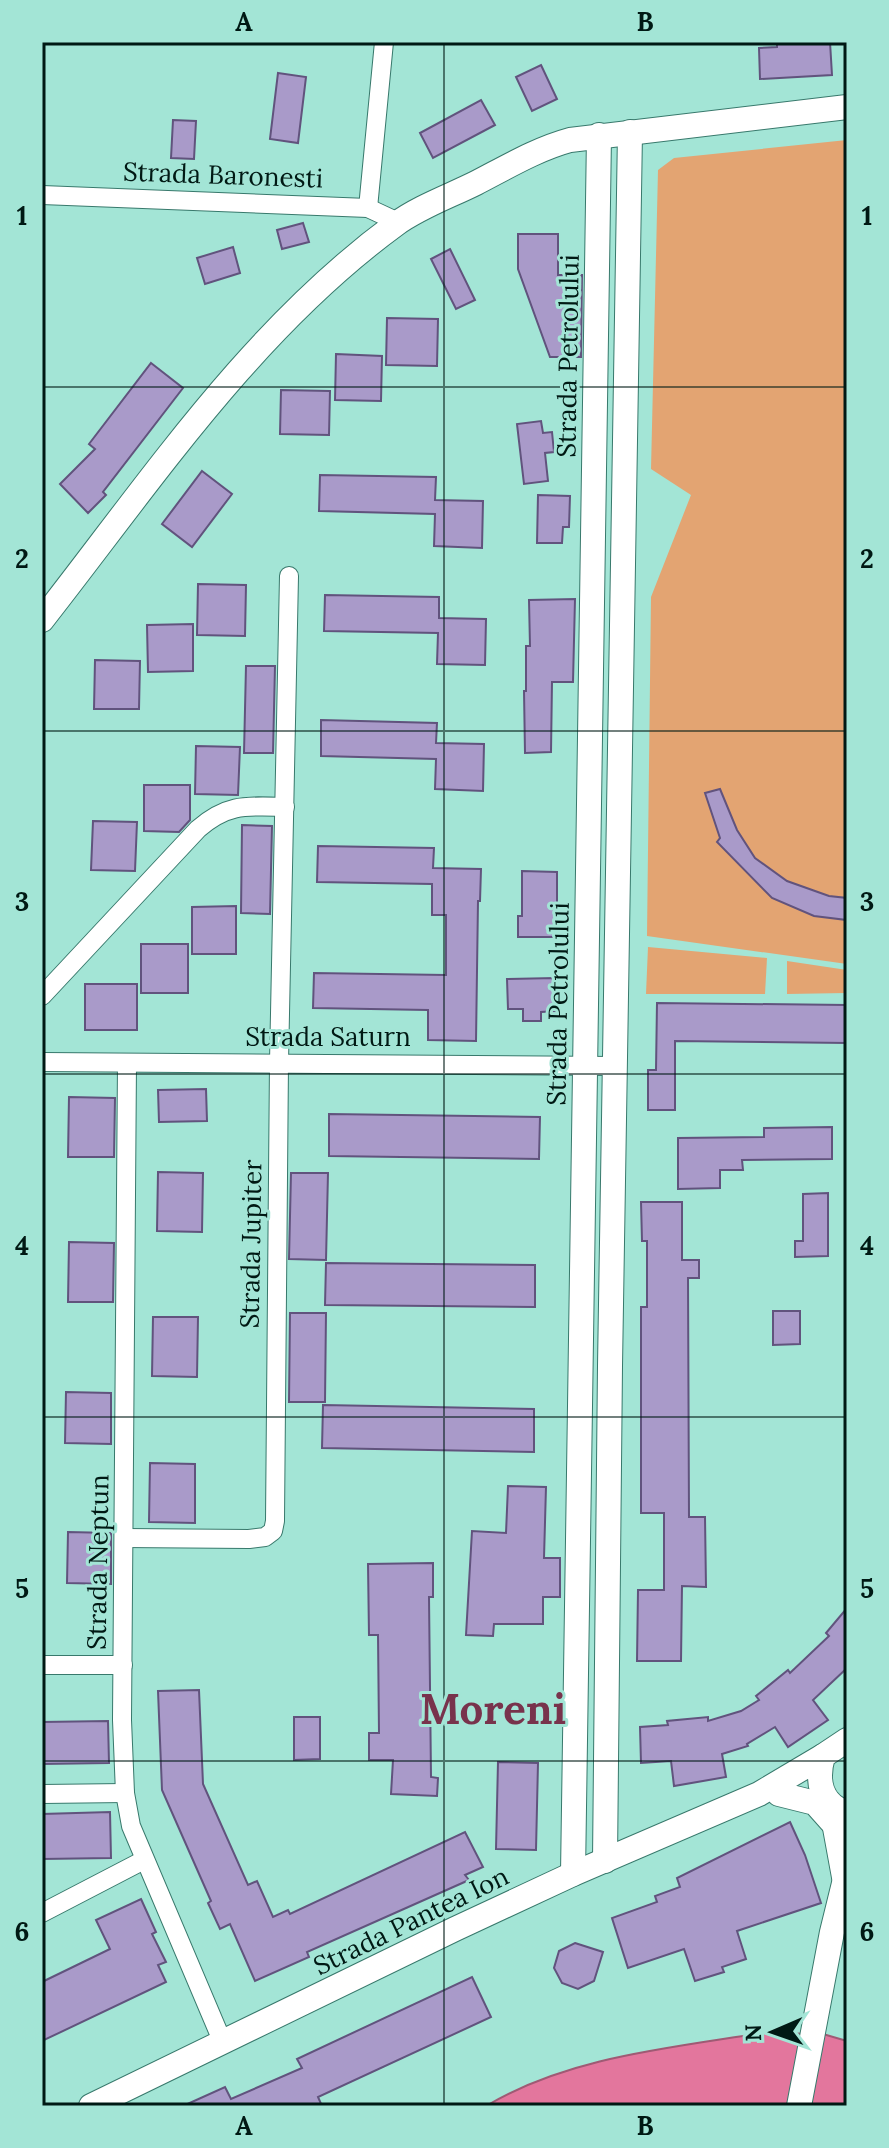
<svg xmlns="http://www.w3.org/2000/svg" width="889" height="2148" font-family="Lora,serif">
  <rect width="100%" height="100%" fill="#a3e5d6"/>
  <!-- green -->
  <g fill="#e3a472">
    <polygon points="847,140 847,964 647,936 651,597 691,495 651,469 658,170 674,158"/>
    <polygon points="648,947 767,958 765,994 646,994"/>
    <polygon points="787,961 847,970 847,993 787,994"/>
  </g>
  <!-- water -->
  <path fill="#e3769d" stroke="#9f5a74" stroke-width="2" d="M 762,2033 L 823,2034 L 847,2041 L 847,2106 L 486,2106 C 568,2057 669,2048 762,2033 Z"/>
  <!-- building -->
  <g fill="#a99ac9" stroke="#61537d" stroke-width="2">
    <polygon points="777,42 830,42 832,75 760,79 759,48 777,47"/>
    <polygon points="541,65 557,99 532,111 516,77"/>
    <polygon points="278,73 306,77 298,143 270,139"/>
    <polygon points="481,100 495,125 433,158 420,133"/>
    <polygon points="173,120 196,121 194,159 171,158"/>
    <polygon points="303,223 309,242 282,249 277,230"/>
    <polygon points="518,234 558,234 558,275 582,275 581,357 550,357 518,269"/>
    <polygon points="233,247 240,273 205,284 197,258"/>
    <polygon points="450,249 475,300 456,309 431,259"/>
    <polygon points="387,318 438,319 437,366 386,365"/>
    <polygon points="336,354 382,356 381,401 335,400"/>
    <polygon points="151,363 183,388 103,492 106,495 88,513 60,484 95,449 89,444"/>
    <polygon points="281,390 330,391 329,435 280,434"/>
    <polygon points="541,421 543,433 552,432 554,452 545,453 548,481 524,484 517,424"/>
    <polygon points="202,471 232,494 192,547 162,524"/>
    <polygon points="320,475 436,477 435,500 483,501 482,548 434,546 435,514 319,511"/>
    <polygon points="538,495 570,496 569,527 563,527 562,543 537,543"/>
    <polygon points="198,584 246,585 245,636 197,635"/>
    <polygon points="325,595 439,597 439,618 486,619 485,665 437,664 438,633 324,631"/>
    <polygon points="575,599 573,682 552,682 551,752 525,753 524,691 526,691 526,646 530,646 529,600"/>
    <polygon points="193,624 193,671 148,672 147,625"/>
    <polygon points="95,660 140,661 139,709 94,709"/>
    <polygon points="246,666 275,666 273,753 244,753"/>
    <polygon points="321,720 437,723 436,743 484,744 483,791 435,789 436,759 321,756"/>
    <polygon points="196,746 240,747 238,795 195,794"/>
    <polygon points="144,785 190,785 190,820 179,832 144,831"/>
    <polygon points="720,789 737,830 755,858 787,881 829,896 847,898 847,920 814,916 772,898 717,842 720,838 705,793"/>
    <polygon points="93,821 137,822 135,871 91,870"/>
    <polygon points="242,825 272,826 270,914 241,913"/>
    <polygon points="318,846 434,848 433,868 481,869 480,901 478,901 476,1041 428,1040 428,1010 313,1008 314,973 446,975 446,915 432,915 432,884 317,882"/>
    <polygon points="522,871 557,872 557,917 568,917 568,937 518,937 518,916 522,916"/>
    <polygon points="236,906 236,954 192,954 192,907"/>
    <rect x="141" y="944" width="47" height="49"/>
    <polygon points="555,978 558,1011 541,1012 541,1021 523,1021 523,1009 508,1009 507,979"/>
    <rect x="85" y="984" width="52" height="46"/>
    <polygon points="657,1003 847,1005 847,1043 675,1041 675,1110 648,1110 648,1070 656,1070"/>
    <polygon points="206,1089 207,1121 159,1122 158,1090"/>
    <polygon points="69,1097 115,1098 114,1157 68,1157"/>
    <polygon points="329,1114 540,1117 539,1159 329,1156"/>
    <polygon points="832,1127 832,1159 742,1160 743,1170 720,1170 720,1188 678,1189 678,1138 764,1137 764,1128"/>
    <polygon points="158,1172 203,1173 202,1232 157,1231"/>
    <polygon points="291,1173 328,1173 326,1260 289,1259"/>
    <polygon points="828,1193 828,1256 795,1257 795,1241 803,1241 803,1194"/>
    <polygon points="641,1202 682,1202 682,1260 699,1260 699,1278 688,1278 689,1517 705,1517 706,1587 682,1586 681,1661 637,1661 638,1590 664,1590 664,1513 641,1513 641,1307 647,1307 647,1241 642,1241"/>
    <polygon points="69,1242 114,1243 113,1302 68,1302"/>
    <polygon points="326,1263 535,1265 535,1307 325,1305"/>
    <polygon points="773,1311 800,1311 800,1344 773,1345"/>
    <polygon points="290,1313 326,1313 325,1402 289,1402"/>
    <polygon points="153,1317 198,1317 197,1377 152,1376"/>
    <polygon points="66,1392 111,1393 111,1444 65,1443"/>
    <polygon points="323,1405 534,1409 534,1452 322,1448"/>
    <polygon points="150,1463 195,1464 195,1523 149,1522"/>
    <polygon points="508,1486 546,1487 544,1558 560,1558 560,1597 543,1597 543,1624 494,1624 493,1636 466,1635 472,1531 506,1533"/>
    <polygon points="68,1532 111,1533 111,1584 67,1583"/>
    <polygon points="433,1563 433,1597 429,1597 431,1777 438,1778 437,1796 391,1794 393,1760 369,1760 369,1733 379,1733 378,1635 369,1635 368,1564"/>
    <polygon points="847,1608 847,1668 813,1700 828,1720 788,1747 775,1727 747,1744 748,1746 722,1754 726,1777 674,1786 671,1761 641,1763 640,1727 668,1725 667,1721 708,1717 708,1721 741,1711 759,1700 756,1696 788,1670 790,1673 829,1636 826,1633"/>
    <polygon points="199,1690 203,1784 248,1885 257,1881 273,1917 288,1910 290,1914 465,1832 483,1867 465,1875 469,1880 307,1952 309,1957 255,1981 230,1924 220,1929 208,1903 211,1901 162,1790 158,1691"/>
    <polygon points="294,1717 320,1717 320,1759 294,1760"/>
    <polygon points="108,1721 109,1763 42,1764 42,1722"/>
    <polygon points="498,1762 538,1763 536,1850 496,1849"/>
    <polygon points="110,1812 111,1858 42,1859 42,1814"/>
    <polygon points="790,1822 805,1855 821,1903 737,1931 746,1959 722,1967 724,1972 695,1981 684,1949 628,1968 612,1918 657,1902 655,1896 680,1887 677,1878"/>
    <polygon points="141,1899 156,1932 152,1934 166,1962 158,1965 166,1982 42,2041 42,1982 110,1949 96,1920"/>
    <polygon points="575,1943 603,1952 594,1981 578,1989 562,1983 554,1968 559,1951"/>
    <polygon points="472,1977 491,2017 318,2097 322,2106 183,2106 225,2087 231,2099 302,2068 297,2059"/>
  </g>
  <g fill="none" stroke-linecap="round" stroke-linejoin="round">
    <defs>
      <g id="street">
        <polyline points="42,195 368,208 398,222"/>
        <polyline points="368,208 384,42"/>
        <path d="M 42,996 L 198,829 C 228,803 247,806 285,807"/>
        <polyline points="42,1062 614,1066"/>
        <polyline points="127,1063 122,1720 125,1793 131,1826 223,2043"/>
        <polyline points="124,1538 249,1539 265,1537 273,1531 275,1521 279,1062 289,576"/>
        <polyline points="42,1665 123,1665"/>
        <polyline points="42,1794 125,1793"/>
        <polyline points="42,1913 144,1860"/>
      </g>
      <g id="secondary">
        <path d="M 42,620 C 151,481 251,330 396,224 C 419,207 450,196 476,183 C 507,167 537,149 570,140 L 847,107"/>
        <path d="M 847,1740 L 823,1756 C 816,1781 820,1804 847,1813"/>
        <polyline points="779,1794 815,1803 831,1821"/>
        <polyline points="831,1806 844,1877"/>
        <polyline points="605,1861 610,1366 630,132"/>
        <polyline points="573,1874 599,135"/>
        <polyline points="91,2106 455,1929 573,1874 759,1794 823,1756"/>
        <polyline points="799,2106 832,1932 847,1871"/>
      </g>
    </defs>
    <!-- street casing -->
    <use href="#street" stroke="#38796c" stroke-width="20"/>
    <!-- secondary casing -->
    <use href="#secondary" stroke="#38796c" stroke-width="26"/>
    <!-- street -->
    <use href="#street" stroke="#fff" stroke-width="18"/>
    <!-- secondary -->
    <use href="#secondary" stroke="#fff" stroke-width="24"/>
  </g>
  <!-- grid -->
  <path fill="none" stroke="#001914" stroke-width="2" stroke-opacity="0.55" d="M 444,42 L 444,2106M 42,387 L 847,387M 42,731 L 847,731M 42,1074 L 847,1074M 42,1417 L 847,1417M 42,1761 L 847,1761"/>
  <g text-anchor="middle" stroke-width="6" stroke-linejoin="round" paint-order="stroke">
    <!-- street labels -->
    <g font-size="26" fill="#001914" stroke="#a3e5d6">
      <text transform="translate(223 175) rotate(2)" y="9">Strada Baronesti</text>
      <text transform="translate(568 356) rotate(-89)" y="9">Strada Petrolului</text>
      <text transform="translate(558 1004) rotate(-89)" y="9">Strada Petrolului</text>
      <text x="328" y="1046">Strada Saturn</text>
      <text transform="translate(251 1244) rotate(-89)" y="9">Strada Jupiter</text>
      <text transform="translate(98 1562) rotate(-89)" y="9">Strada Neptun</text>
      <text transform="translate(411 1921) rotate(-26)" y="9">Strada Pantea Ion</text>
    </g>
    <!-- town labels -->
    <g font-size="42" font-weight="bold" fill="#78334c" stroke="#a3e5d6">
      <text x="493" y="1724">Moreni</text>
    </g>
  </g>
  <!-- border -->
  <rect width="889" height="2148" fill="none" stroke="#a3e5d6" stroke-width="88"/>
  <!-- north arrow -->
  <g transform="translate(773 2032) rotate(268)" stroke="#a3e5d6" stroke-width="6" paint-order="stroke">
  <path d="M0-6L14 30L0 20L-14 30Z" fill="#001914"/>
  <text y="-12" font-size="22" font-weight="bold" text-anchor="middle" fill="#001914">N</text>
  </g>
  <rect x="44" y="44" width="801" height="2060" fill="none" stroke="#001914" stroke-width="3"/>
  <g font-size="26" text-anchor="middle" font-weight="bold" fill="#001914">
    <text x="244" y="31">A</text>
    <text x="645" y="31">B</text>
    <text x="22" y="225">1</text>
    <text x="867" y="225">1</text>
    <text x="22" y="568">2</text>
    <text x="867" y="568">2</text>
    <text x="22" y="911">3</text>
    <text x="867" y="911">3</text>
    <text x="22" y="1255">4</text>
    <text x="867" y="1255">4</text>
    <text x="22" y="1598">5</text>
    <text x="867" y="1598">5</text>
    <text x="22" y="1941">6</text>
    <text x="867" y="1941">6</text>
    <text x="244" y="2135">A</text>
    <text x="645" y="2135">B</text>
  </g>
</svg>
